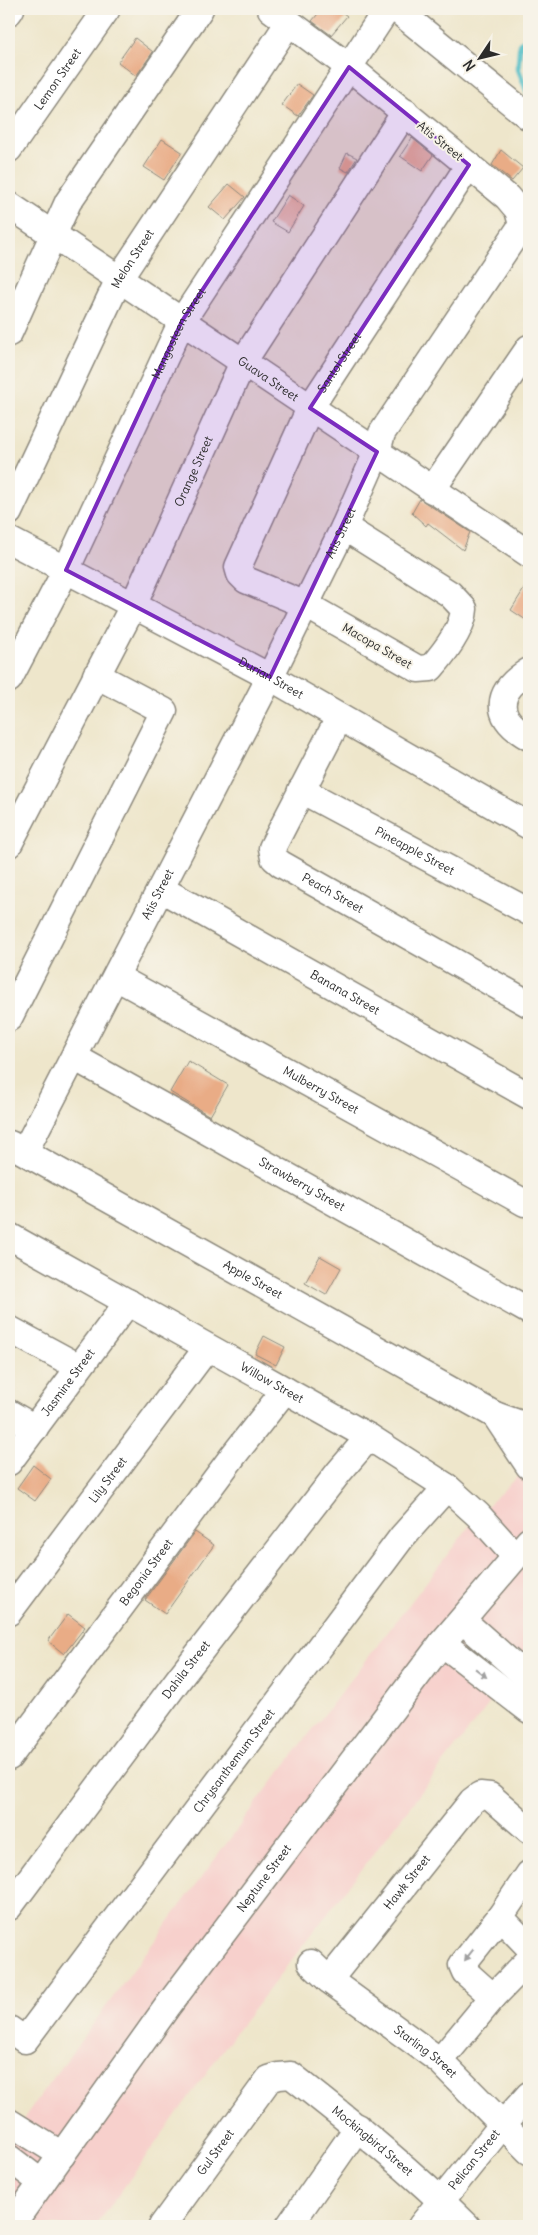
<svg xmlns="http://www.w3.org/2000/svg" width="538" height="2235" font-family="Delius,sans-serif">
  <rect width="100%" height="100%" fill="#f7f3e8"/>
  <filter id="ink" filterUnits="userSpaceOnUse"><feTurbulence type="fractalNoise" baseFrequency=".02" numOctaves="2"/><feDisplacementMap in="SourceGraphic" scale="10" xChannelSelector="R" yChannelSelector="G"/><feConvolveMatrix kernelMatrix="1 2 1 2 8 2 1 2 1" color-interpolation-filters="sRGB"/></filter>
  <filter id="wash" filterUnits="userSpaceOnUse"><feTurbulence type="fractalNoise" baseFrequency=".0096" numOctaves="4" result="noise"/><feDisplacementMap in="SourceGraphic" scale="20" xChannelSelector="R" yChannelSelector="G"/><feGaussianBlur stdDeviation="1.12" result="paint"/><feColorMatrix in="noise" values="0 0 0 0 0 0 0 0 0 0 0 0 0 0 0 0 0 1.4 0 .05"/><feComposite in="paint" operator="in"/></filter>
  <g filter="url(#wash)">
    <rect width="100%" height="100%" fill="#eee6cb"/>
    <!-- built -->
    <polygon fill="#f7d0cc" points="529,1465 529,1652 230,2040 96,2226 9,2226 9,2138 263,1794 478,1515"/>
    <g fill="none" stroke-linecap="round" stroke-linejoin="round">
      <!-- stream -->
      <polyline stroke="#4fbdc6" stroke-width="5.5" points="529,35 520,44 518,68 529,97"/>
    </g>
    <g id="blocks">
      <!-- building -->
      <g fill="#e9ac86">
        <polygon points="322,9 338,9 347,16 331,35 312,21"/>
        <polygon points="135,38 153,52 136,76 118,62"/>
        <polygon points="297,84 313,95 298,116 282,105"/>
        <polygon points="412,138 433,155 422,171 400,156"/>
        <polygon points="162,139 182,152 164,180 144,167"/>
        <polygon points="501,150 523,168 512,181 492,165"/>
        <polygon points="347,153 357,158 348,172 340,168"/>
        <polygon points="229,184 245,197 225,220 209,207"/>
        <polygon points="288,195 304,206 288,232 271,222"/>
        <polygon points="420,499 470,532 463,550 428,523 426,526 412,513"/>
        <polygon points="529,581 529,622 511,610"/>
        <polygon points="188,1061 228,1085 210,1116 170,1092"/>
        <polygon points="320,1256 341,1268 326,1295 305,1283"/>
        <polygon points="264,1336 285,1347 276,1365 255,1354"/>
        <polygon points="33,1465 51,1479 35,1501 17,1488"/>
        <polygon points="195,1532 214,1545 165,1614 145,1600"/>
        <polygon points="68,1614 85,1627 64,1654 48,1641"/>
      </g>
    </g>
  </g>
  <g filter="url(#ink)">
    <use href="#blocks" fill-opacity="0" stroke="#8c887b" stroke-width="1"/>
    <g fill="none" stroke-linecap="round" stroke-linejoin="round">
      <defs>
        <g id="minor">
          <polyline points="396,9 529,117"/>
          <polyline points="9,12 11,9"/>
          <path id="s1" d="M 9,149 L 107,9"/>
          <path id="s2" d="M 9,205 L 529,554"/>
          <polyline points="9,333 68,202 200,9"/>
          <polyline points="432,490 529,348"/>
          <path id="s3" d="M 9,512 L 119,279 L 289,22"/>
          <path id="s4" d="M 344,527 L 450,594 L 464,609 C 463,629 444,653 431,668 L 418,669 L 306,605 L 246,580 L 240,574 L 238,567 L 310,408 L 469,165"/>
          <path id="s5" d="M 9,540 L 270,677 L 529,826"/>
          <path d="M 529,671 C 495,692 493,717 529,737"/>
          <path id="s6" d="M 9,679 L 66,570 L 182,321 L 387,9"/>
          <path id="s7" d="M 339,718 L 272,848 L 274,858 L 281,864 L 529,1004"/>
          <path id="s8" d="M 301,790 L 529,912"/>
          <path id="s9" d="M 9,844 L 133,606 L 243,362 L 405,112"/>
          <path id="s10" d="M 161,889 L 529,1096"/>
          <path id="s11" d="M 116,977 L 525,1203"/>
          <polyline points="9,1018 164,711 96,675"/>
          <path id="s12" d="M 74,1057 L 529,1311"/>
          <path id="s13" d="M 10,1144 L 495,1415 L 529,1427"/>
          <path id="s14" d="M 25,1151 L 270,677 L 344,527 L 377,452 L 382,433 L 522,225 L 518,210 L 507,197 L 349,67 L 271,9"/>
          <path id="s15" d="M 9,1236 L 369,1437 L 447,1487 L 478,1515 L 515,1556"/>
          <polyline points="9,1329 79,1367"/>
          <polyline points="9,1413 35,1428"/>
          <polyline points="495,1415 529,1466"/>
          <path id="s16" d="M 9,1462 L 128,1302"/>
          <path id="s17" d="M 9,1612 L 207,1348"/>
          <polyline points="462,1620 529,1679"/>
          <polyline points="442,1643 529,1710"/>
          <path id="s18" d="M 9,1757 L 233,1456 L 285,1390"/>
          <path id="s19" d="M 9,1907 L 178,1680 L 339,1472 L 369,1437"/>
          <polyline points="500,1917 529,1947"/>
          <path id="s20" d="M 311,1963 L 329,1980 L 440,2061 L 529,2151"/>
          <path id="s21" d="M 329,1980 L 472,1801 L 480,1795 L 490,1796 L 529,1830"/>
          <polyline points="493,1997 465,1972 462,1965 500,1917 529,1874"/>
          <path id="s22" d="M 9,2029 L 25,2040 L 402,1537 L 447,1487"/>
          <polyline points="440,2061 493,1997 529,1960"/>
          <polyline points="9,2122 62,2155"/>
          <polyline points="9,2158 42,2183"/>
          <path id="s23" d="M 11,2226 L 167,2007 L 442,1643 L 529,1541"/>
          <path id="s24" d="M 162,2226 L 269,2079 L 279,2076 L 291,2075 C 352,2123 412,2171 467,2226"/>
          <polyline points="289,2226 358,2127"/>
          <path id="s25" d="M 421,2226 L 503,2124 L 529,2095"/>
        </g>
      </defs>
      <!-- minor casing -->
      <use href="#minor" stroke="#8c887b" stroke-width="29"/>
      <!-- minor -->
      <use href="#minor" stroke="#fff" stroke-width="26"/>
    </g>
    <!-- one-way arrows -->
    <defs><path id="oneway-solid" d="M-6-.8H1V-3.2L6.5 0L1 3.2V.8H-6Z" transform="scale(1.25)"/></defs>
    <g fill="#a0a0a0">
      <use href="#oneway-solid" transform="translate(481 1673) rotate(38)"/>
      <use href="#oneway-solid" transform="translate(469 1955) rotate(128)"/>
    </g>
  </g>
  <!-- marked area -->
  <path fill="#7b2cbf" fill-opacity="0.2" stroke="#7b2cbf" stroke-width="4" stroke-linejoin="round" d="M 349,67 L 469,165 L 310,408 L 377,452 L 270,677 L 66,570 L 182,321 Z"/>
  <g text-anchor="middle" stroke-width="4" stroke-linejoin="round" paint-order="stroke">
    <!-- street labels -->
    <g font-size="12" fill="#2b2b2b" stroke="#f7f3e8">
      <text dy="4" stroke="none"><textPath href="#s1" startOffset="85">Lemon Street</textPath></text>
      <text transform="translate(440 141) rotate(39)" y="4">Atis Street</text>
      <text dy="4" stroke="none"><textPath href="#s3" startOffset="282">Melon Street</textPath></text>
      <text dy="4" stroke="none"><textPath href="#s6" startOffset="385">Mangosteen Street</textPath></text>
      <text dy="4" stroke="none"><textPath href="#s4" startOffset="666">Santol Street</textPath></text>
      <text dy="4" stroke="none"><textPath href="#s2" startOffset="312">Guava Street</textPath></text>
      <text dy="4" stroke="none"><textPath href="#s9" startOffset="416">Orange Street</textPath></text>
      <text dy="4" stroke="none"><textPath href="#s14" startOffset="694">Atis Street</textPath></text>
      <text transform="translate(377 646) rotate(30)" y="4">Macopa Street</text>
      <text dy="4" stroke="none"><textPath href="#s5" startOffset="296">Durian Street</textPath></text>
      <text dy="4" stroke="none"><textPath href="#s8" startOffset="129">Pineapple Street</textPath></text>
      <text dy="4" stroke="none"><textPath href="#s7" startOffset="225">Peach Street</textPath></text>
      <text dy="4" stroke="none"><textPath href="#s14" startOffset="289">Atis Street</textPath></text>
      <text dy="4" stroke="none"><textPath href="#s10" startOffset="211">Banana Street</textPath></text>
      <text dy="4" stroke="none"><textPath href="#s11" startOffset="234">Mulberry Street</textPath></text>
      <text dy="4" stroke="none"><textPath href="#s12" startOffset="261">Strawberry Street</textPath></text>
      <text dy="4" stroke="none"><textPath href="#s13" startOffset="278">Apple Street</textPath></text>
      <text dy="4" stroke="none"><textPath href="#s16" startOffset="99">Jasmine Street</textPath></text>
      <text dy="4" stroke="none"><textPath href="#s15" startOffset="301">Willow Street</textPath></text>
      <text dy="4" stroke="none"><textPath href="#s17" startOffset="165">Lily Street</textPath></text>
      <text dy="4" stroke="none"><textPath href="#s18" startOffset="230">Begonia Street</textPath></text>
      <text dy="4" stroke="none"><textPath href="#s19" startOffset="296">Dahila Street</textPath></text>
      <text dy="4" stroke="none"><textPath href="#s22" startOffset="368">Chrysanthemum Street</textPath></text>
      <text dy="4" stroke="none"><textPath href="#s23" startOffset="430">Neptune Street</textPath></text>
      <text dy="4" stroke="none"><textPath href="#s21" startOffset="125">Hawk Street</textPath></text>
      <text dy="4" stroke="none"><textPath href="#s20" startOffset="145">Starling Street</textPath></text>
      <text dy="4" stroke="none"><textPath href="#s24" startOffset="309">Mockingbird Street</textPath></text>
      <text dy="4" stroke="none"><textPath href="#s24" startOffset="91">Gul Street</textPath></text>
      <text dy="4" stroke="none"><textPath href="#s25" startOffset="85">Pelican Street</textPath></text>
    </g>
  </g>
  <!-- margin -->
  <rect width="538" height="2235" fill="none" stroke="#f7f3e8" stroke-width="30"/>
  <!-- north arrow -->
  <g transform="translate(480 58) rotate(235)" stroke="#f7f3e8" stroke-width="4" paint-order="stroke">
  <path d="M0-4L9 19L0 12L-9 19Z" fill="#2b2b2b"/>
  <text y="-8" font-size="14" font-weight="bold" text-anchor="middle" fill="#2b2b2b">N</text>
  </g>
</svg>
